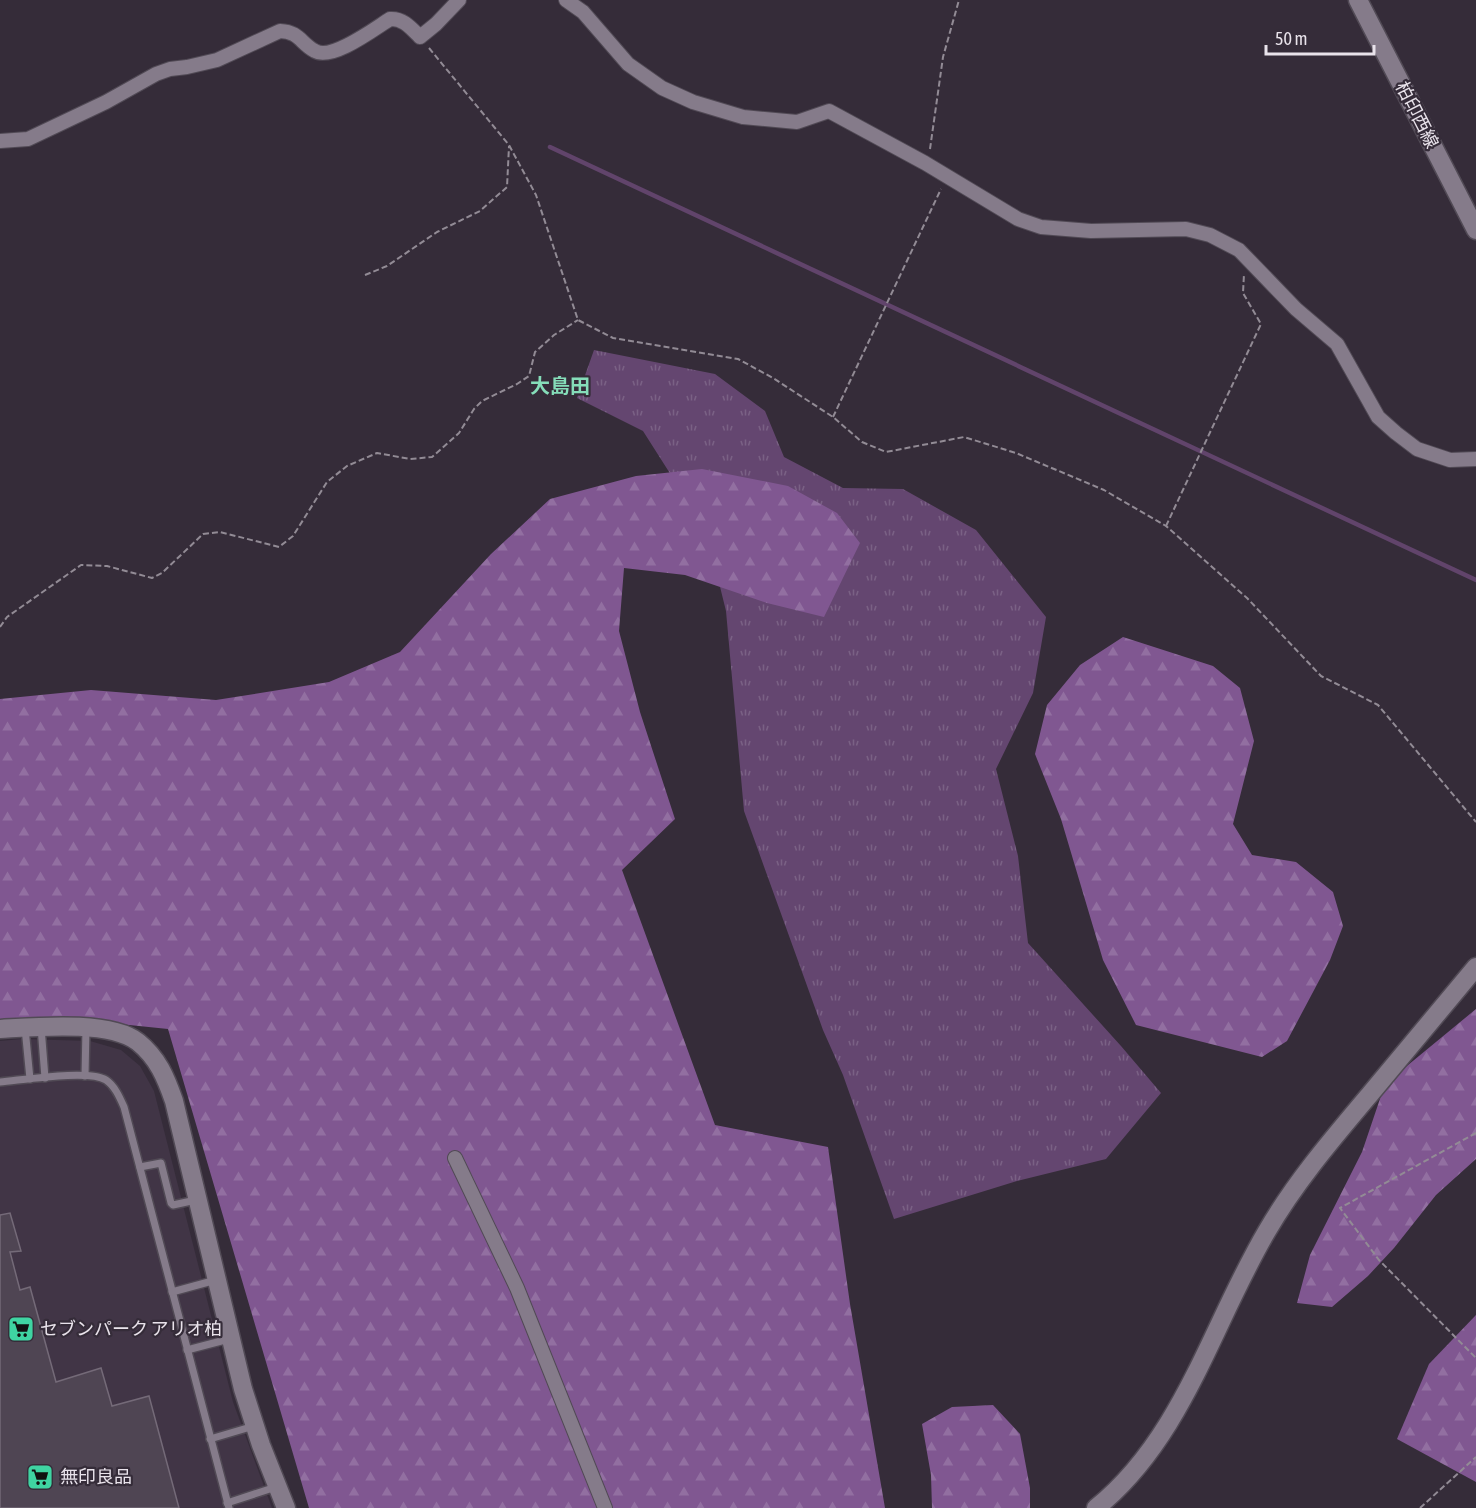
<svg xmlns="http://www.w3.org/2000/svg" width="1476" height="1508" font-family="'Asap Condensed','Noto Sans JP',sans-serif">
  <defs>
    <pattern id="grass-tufts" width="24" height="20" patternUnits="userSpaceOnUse" patternTransform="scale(1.5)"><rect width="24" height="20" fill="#644670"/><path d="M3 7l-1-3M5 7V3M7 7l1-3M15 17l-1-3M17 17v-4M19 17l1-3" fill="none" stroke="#7a6185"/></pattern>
    <pattern id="forest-firs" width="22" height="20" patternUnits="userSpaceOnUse" patternTransform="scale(1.5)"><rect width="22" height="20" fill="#805791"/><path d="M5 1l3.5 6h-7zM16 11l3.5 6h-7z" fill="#926fa1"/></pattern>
  </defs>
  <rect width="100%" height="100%" fill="#352c39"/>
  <!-- built -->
  <polygon fill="#413546" points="22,1039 90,1041 121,1050 140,1066 154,1091 233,1402 272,1508 0,1508 0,1041"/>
  <!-- grass -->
  <polygon fill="url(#grass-tufts)" points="594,350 715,374 765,411 784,457 843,488 903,489 976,530 1046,617 1033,693 996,769 1018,856 1028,943 1121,1046 1161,1093 1106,1159 1017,1181 894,1219 843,1075 823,1030 744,811 726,611 706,530 643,431 577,398"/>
  <!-- forest -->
  <g fill="url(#forest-firs)">
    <polygon points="702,469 788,486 837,513 860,543 824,617 767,603 685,575 624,568 619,631 640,712 675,819 622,870 715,1125 828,1147 850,1304 885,1508 309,1508 168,1029 81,1020 0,1022 0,699 91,690 216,700 329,682 400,652 491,554 550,499 636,476"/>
    <polygon points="1123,637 1213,666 1240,688 1254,741 1233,824 1252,855 1296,862 1333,892 1343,926 1330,960 1287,1041 1262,1057 1136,1025 1103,960 1061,819 1035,754 1047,705 1080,665"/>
    <polygon points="1476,1009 1476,1159 1436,1195 1394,1248 1368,1276 1332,1307 1297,1303 1310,1255 1362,1152 1385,1084"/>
    <polygon points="1476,1315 1476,1482 1397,1439 1429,1364"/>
    <polygon points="993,1405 1020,1434 1030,1488 1030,1508 932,1508 931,1475 922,1424 952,1407"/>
  </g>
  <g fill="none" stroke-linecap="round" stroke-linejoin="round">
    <!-- stream -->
    <polyline stroke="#61446b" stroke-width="4.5" points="550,147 1476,580"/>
  </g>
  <!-- building -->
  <polygon fill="#4f4553" stroke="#746a78" stroke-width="1.5" points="10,1213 21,1251 10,1252 20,1290 30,1287 56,1382 101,1368 112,1406 149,1396 179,1508 0,1508 0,1215"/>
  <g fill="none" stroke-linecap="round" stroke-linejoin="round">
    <defs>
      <g id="lane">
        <polyline points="41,1027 45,1078"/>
        <polyline points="25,1028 30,1079"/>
        <polyline points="85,1076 86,1028"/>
        <path d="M 0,1082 C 23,1080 89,1069 106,1080 C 115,1086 120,1098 124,1107 L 229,1508"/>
        <polyline points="140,1167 161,1163 171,1203 173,1205 196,1200"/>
        <polyline points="172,1292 216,1280"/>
        <polyline points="187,1350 229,1339"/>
        <polyline points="210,1439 254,1426"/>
        <polyline points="227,1503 276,1487"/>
      </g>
      <g id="street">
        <polyline points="566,0 583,12 628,64 662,88 693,102 743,117 797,122 829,111 925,163 1018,219 1041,227 1091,231 1186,229 1210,235 1239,250 1296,309 1337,344 1378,417 1396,433 1417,449 1450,460 1476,459"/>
        <path d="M 0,141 L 28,139 L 106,102 L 156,74 L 170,69 L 187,67 L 217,60 L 280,31 C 300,32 300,43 315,51 C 332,61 374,29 390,19 C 403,18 411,28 420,37 L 436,24 L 459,0"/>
        <polyline points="455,1158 517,1288 605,1508"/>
      </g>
      <g id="secondary">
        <polyline points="1358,0 1476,230"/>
        <path d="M 0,1029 C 36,1027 110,1020 138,1042 C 158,1058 166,1078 174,1101 L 243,1389 L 261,1445 L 286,1508"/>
        <path d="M 1096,1508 C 1183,1438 1212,1324 1267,1231 C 1296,1181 1334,1137 1371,1093 C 1406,1051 1441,1009 1476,967"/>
      </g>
    </defs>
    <!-- lane casing -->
    <use href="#lane" stroke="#514a55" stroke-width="10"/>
    <!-- street casing -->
    <use href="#street" stroke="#514a55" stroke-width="16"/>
    <!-- secondary casing -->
    <use href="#secondary" stroke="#514a55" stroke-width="21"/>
    <!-- path -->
    <g stroke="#928b95" stroke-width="2" stroke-dasharray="6 3" stroke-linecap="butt">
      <polyline points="429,48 509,145 536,195 578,320 613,338 738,359 773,378 833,417 862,442 886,452 964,437 1016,453 1104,490 1166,526 1247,598 1321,676 1378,705 1476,822"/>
      <polyline points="930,149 943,57 959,0"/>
      <polyline points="365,275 387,266 437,232 480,211 507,187 509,146"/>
      <polyline points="833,417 941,189"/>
      <polyline points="1166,526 1261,324 1243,293 1244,274"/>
      <polyline points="0,627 7,617 81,565 107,566 152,578 162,573 203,534 220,532 279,547 293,536 327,482 347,466 377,453 410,459 432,457 459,433 474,409 482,401 517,384 529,376 535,352 554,335 578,320"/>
      <polyline points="1476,1133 1340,1208 1379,1260 1476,1358"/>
      <polyline points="1420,1508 1476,1457"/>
    </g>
    <!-- lane -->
    <use href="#lane" stroke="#857b8a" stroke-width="7"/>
    <!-- street -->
    <use href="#street" stroke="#857b8a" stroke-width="14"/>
    <!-- secondary -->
    <use href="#secondary" stroke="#857b8a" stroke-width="18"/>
  </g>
  <!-- icons -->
  <defs>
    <symbol id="supermarket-square" viewBox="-11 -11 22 22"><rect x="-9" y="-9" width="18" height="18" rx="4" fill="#3fd4a2" stroke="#352c39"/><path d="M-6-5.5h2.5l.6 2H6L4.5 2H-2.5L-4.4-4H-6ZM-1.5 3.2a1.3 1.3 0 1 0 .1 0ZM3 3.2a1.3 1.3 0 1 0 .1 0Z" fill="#111"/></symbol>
  </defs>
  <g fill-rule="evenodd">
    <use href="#supermarket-square" x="6" y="1314" width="30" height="30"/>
    <use href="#supermarket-square" x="25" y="1462" width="30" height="30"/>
  </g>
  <g text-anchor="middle" stroke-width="4.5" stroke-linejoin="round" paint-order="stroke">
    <!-- street labels -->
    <g font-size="18" fill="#e9e3eb" stroke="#352c39">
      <text transform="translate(1417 115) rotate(63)" y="6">柏印西線</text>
    </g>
    <!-- poi labels -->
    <g font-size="18" fill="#e9e3eb" stroke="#352c39" text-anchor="start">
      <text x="40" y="1335">セブンパーク アリオ柏</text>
      <text x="60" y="1483">無印良品</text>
    </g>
    <!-- neighbourhood labels -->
    <g font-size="20" font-weight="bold" fill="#85ddb9" stroke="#352c39">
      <text x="560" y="393">大島田</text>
    </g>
  </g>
  <!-- scale -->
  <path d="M1266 45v9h108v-9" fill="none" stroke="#e9e3eb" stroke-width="3"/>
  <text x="1275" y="45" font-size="18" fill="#e9e3eb" stroke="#352c39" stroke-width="4.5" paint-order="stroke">50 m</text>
</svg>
